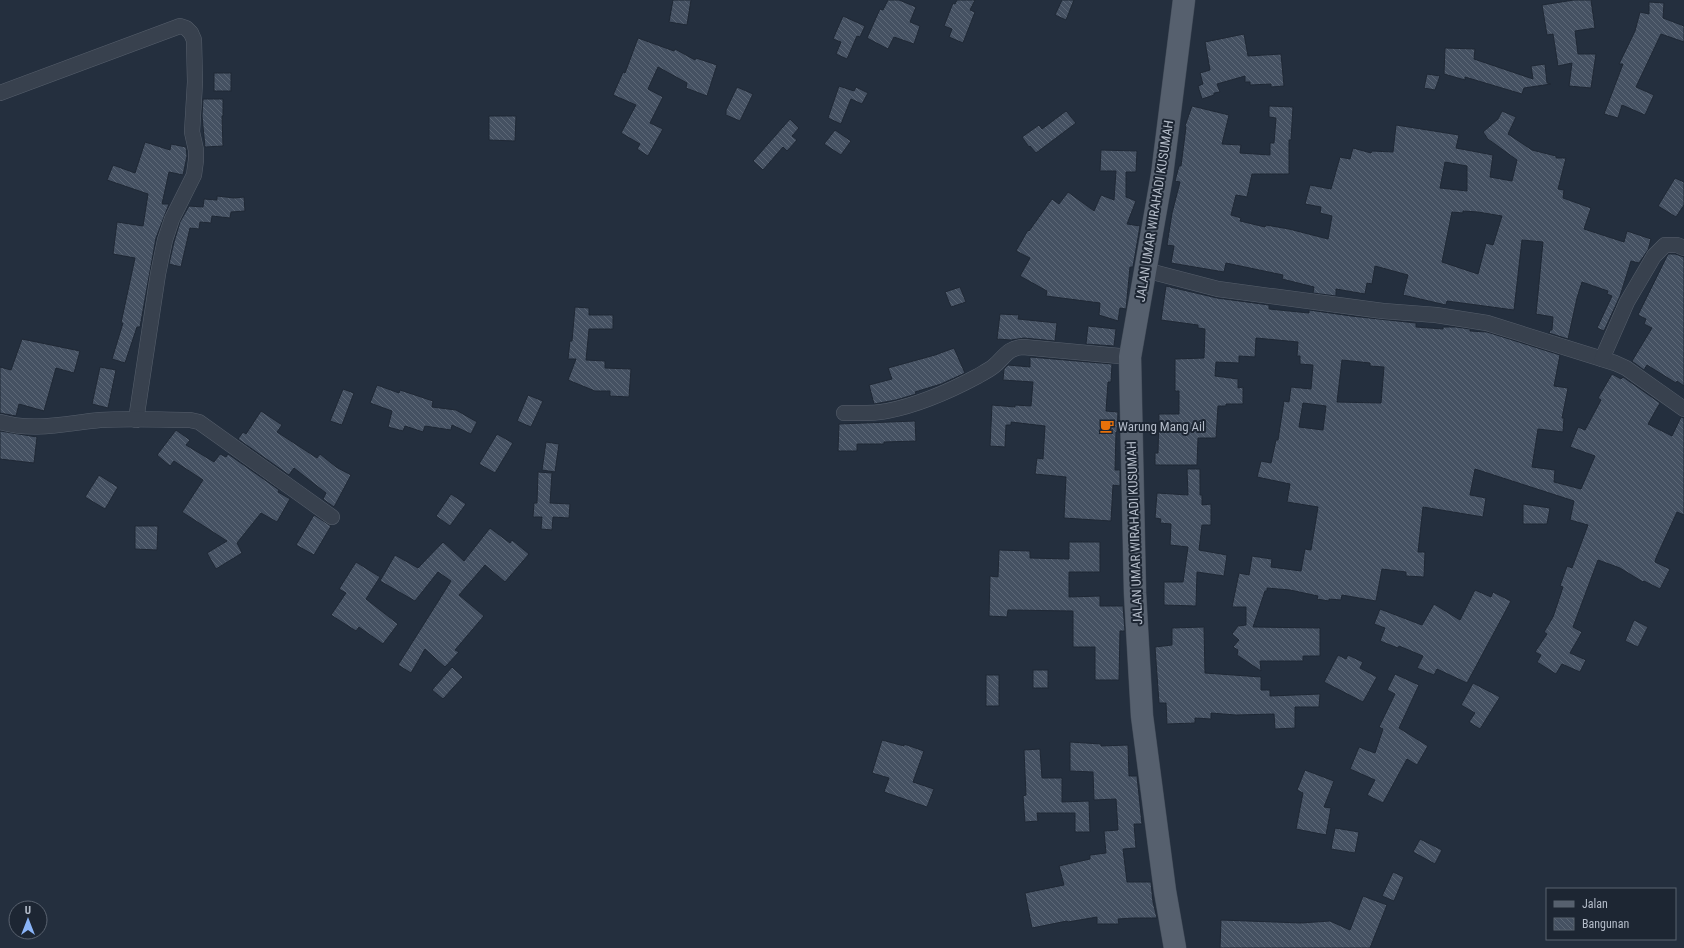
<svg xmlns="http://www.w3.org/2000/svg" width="1684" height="948" font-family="'Roboto Condensed',sans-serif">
  <defs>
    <pattern id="building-back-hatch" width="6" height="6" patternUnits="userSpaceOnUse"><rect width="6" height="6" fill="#455162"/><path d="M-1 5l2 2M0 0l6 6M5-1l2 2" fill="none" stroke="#5d6877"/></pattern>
  </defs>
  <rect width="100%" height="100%" fill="#242f3e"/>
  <!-- building -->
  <g fill="url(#building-back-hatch)" stroke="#1f2835" fill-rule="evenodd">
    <polygon points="673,0 691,0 687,25 669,22"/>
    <polygon points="888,0 899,0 916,7 910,22 920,26 914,44 894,37 888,49 867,38 880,9 883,10"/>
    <polygon points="957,0 975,0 970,10 975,12 963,43 949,37 952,29 944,26 953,3 955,4"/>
    <polygon points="1062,0 1074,0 1066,20 1055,15"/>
    <polygon points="1574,0 1591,0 1595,28 1575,31 1578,54 1596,54 1591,88 1569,86 1572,63 1558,66 1553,34 1547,35 1542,5"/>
    <polygon points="1649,2 1664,3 1663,18 1684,26 1684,42 1661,34 1636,87 1654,95 1645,115 1622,105 1618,118 1604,114 1623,64 1619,64 1635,31 1640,12 1649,14"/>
    <polygon points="843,16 865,26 860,37 857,36 847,59 836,54 841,42 833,39"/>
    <polygon points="1244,34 1248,56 1281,54 1284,86 1271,87 1271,84 1250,85 1250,82 1245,82 1245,76 1217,84 1220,92 1214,93 1214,95 1202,99 1198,86 1203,84 1200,73 1210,70 1205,42"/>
    <polygon points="638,38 674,51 675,49 695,60 696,58 717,65 707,96 686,88 687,83 658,67 648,89 663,97 650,123 663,129 648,156 637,149 640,144 621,133 636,105 613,95 623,72 625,73"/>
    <polygon points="1445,48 1475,49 1474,59 1533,79 1531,66 1545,64 1547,83 1551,84 1524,88 1522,94 1465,77 1465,80 1444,74"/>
    <rect x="214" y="73" width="17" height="18"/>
    <polygon points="1427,74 1440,76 1435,90 1424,88"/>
    <polygon points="839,86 854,91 856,87 868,93 862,104 851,99 841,124 828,118"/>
    <polygon points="737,87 753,94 740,121 726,115 726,110"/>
    <polygon points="203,99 223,99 223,116 222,116 223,146 205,147 202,116"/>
    <path d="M 1192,106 L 1229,115 L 1222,144 L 1241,145 L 1240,153 L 1270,155 L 1270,143 L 1274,143 L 1276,118 L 1269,117 L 1269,106 L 1293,107 L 1291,140 L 1289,140 L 1289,174 L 1252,174 L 1247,197 L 1236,195 L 1231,215 L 1241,218 L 1240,221 L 1265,227 L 1266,225 L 1289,229 L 1328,239 L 1332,216 L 1320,213 L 1321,207 L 1305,204 L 1310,185 L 1331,189 L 1340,157 L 1350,159 L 1353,148 L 1371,153 L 1372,151 L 1393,152 L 1396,125 L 1459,135 L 1456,148 L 1493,155 L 1490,177 L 1512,181 L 1517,160 L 1488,139 L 1483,132 L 1498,119 L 1502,111 L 1516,117 L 1508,134 L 1532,150 L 1556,156 L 1556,158 L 1566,158 L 1558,189 L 1564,190 L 1563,198 L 1591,208 L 1584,229 L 1624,242 L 1627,231 L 1651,239 L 1648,250 L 1639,263 L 1631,261 L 1620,296 L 1604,331 L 1597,328 L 1612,296 L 1607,294 L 1608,291 L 1582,282 L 1577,298 L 1568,339 L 1549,333 L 1550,330 L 1552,330 L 1553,317 L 1536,314 L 1543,242 L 1522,240 L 1514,310 L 1447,301 L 1446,305 L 1403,295 L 1408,275 L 1375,266 L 1372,284 L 1367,283 L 1365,294 L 1336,289 L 1336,296 L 1313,293 L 1314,287 L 1282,279 L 1283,275 L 1226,263 L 1224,272 L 1171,263 L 1174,246 L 1167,245 L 1172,213 L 1180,182 L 1175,181 L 1179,166 L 1181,166 L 1186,127 L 1185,126 ZM 1445,162 L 1467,166 L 1467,191 L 1440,188 ZM 1463,211 L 1478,212 L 1502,216 L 1493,245 L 1486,243 L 1478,274 L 1442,262 L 1452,212 L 1463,213 Z"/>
    <polygon points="1066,111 1076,123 1036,153 1030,146 1029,147 1022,137 1039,125 1042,129"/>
    <polygon points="489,116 516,116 515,141 489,140"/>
    <polygon points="790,119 799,128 792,136 797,140 787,151 783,147 763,170 753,161"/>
    <polygon points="835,130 851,141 841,155 824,144"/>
    <polygon points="145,142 170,150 171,144 186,147 187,156 183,175 169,172 162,204 169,204 156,238 140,327 137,327 125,363 112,359 123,323 121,323 135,258 113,254 117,222 143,226 148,194 107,180 113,165 135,173"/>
    <polygon points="1101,150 1137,151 1136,172 1126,172 1126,197 1136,201 1127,224 1140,226 1133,267 1130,267 1126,309 1120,308 1118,321 1099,315 1100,303 1046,296 1047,291 1020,276 1030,258 1016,251 1028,230 1029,231 1052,199 1059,204 1068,192 1094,211 1101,195 1114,200 1116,171 1100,171"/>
    <polygon points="1675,178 1684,182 1684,205 1676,217 1658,206"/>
    <polygon points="217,196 234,198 244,197 245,211 231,212 230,218 212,216 211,223 200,222 199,229 190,228 181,267 169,264 174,242 180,222 189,206 203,207 204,199 217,200"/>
    <polygon points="1668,254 1675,254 1684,257 1684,386 1677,381 1676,383 1647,365 1644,370 1632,361 1652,328 1644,324 1646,319 1638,315"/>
    <path d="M 1166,286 L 1217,298 L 1269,305 L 1269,309 L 1309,313 L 1309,310 L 1351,316 L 1416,323 L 1416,327 L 1443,329 L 1443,327 L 1456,327 L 1470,329 L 1470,331 L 1487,332 L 1560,355 L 1554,386 L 1568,388 L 1562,418 L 1564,418 L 1563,432 L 1538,429 L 1532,467 L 1555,470 L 1554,482 L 1581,489 L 1595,456 L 1570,447 L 1578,427 L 1585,430 L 1601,400 L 1598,398 L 1612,374 L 1621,379 L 1623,377 L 1660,403 L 1648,424 L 1672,436 L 1681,417 L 1684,418 L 1684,515 L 1677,512 L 1656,558 L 1655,562 L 1670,569 L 1660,589 L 1644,581 L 1643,582 L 1620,568 L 1598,560 L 1573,627 L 1582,632 L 1570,653 L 1586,660 L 1580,672 L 1562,664 L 1556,674 L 1537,662 L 1541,655 L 1535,652 L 1547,634 L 1544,632 L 1553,617 L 1563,587 L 1560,586 L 1567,566 L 1572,568 L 1588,525 L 1570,520 L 1574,501 L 1475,469 L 1470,495 L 1486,498 L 1483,517 L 1423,507 L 1418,552 L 1425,552 L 1424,577 L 1406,576 L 1406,572 L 1382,569 L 1376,601 L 1342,595 L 1341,600 L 1329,599 L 1329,601 L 1317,599 L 1318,596 L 1290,590 L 1267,588 L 1267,591 L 1265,591 L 1253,627 L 1320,628 L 1320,656 L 1303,656 L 1303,661 L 1260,661 L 1261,671 L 1237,655 L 1238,650 L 1233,647 L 1239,640 L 1232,634 L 1238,626 L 1246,625 L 1246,607 L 1232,607 L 1239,573 L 1249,575 L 1252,556 L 1272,559 L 1271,567 L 1301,571 L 1305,549 L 1311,550 L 1318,507 L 1287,502 L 1290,484 L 1257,477 L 1261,461 L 1271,463 L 1276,440 L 1278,440 L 1284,401 L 1289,402 L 1291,387 L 1311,389 L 1313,365 L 1300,364 L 1300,356 L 1297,356 L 1298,342 L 1256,338 L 1255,357 L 1239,356 L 1239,363 L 1216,362 L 1215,376 L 1238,379 L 1238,388 L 1243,387 L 1243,404 L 1226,404 L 1226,406 L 1218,406 L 1216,438 L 1198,438 L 1197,465 L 1155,465 L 1155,453 L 1158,453 L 1159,414 L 1179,414 L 1179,391 L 1175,391 L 1175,359 L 1204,358 L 1205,329 L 1198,328 L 1198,325 L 1161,320 ZM 1342,360 L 1370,363 L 1370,366 L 1384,367 L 1381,403 L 1337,402 ZM 1303,403 L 1326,406 L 1323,430 L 1299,427 Z"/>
    <polygon points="960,287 966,302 951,307 945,292"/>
    <polygon points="575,307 589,308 589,315 613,315 613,329 589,329 586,360 605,361 605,368 631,369 629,397 610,396 610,391 595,391 568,380 576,359 568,359 570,341 572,341"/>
    <polygon points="1000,314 1019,315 1018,319 1057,323 1055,341 1024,338 1011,340 997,339"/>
    <polygon points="1088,326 1116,329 1114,346 1086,344"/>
    <polygon points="22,339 80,351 74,373 56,368 44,411 19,404 16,416 0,413 0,367 11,370"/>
    <polygon points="954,348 965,373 941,384 915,392 916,394 896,400 874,404 869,385 892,379 888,368 935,355"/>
    <polygon points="1030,357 1112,364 1111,382 1108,382 1106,411 1118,412 1117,432 1116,432 1115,470 1120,470 1120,486 1113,485 1111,521 1064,518 1066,477 1035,474 1037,458 1043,459 1045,426 1011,422 1011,425 1006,425 1005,447 990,446 992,405 1015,407 1015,405 1031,406 1033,382 1003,380 1004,369 1008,365 1030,367"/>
    <polygon points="100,367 116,370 108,408 92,404"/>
    <polygon points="377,385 399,393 400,390 433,401 432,407 456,410 477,422 471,434 452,425 451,430 425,426 423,432 405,426 403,431 388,427 392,411 370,403"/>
    <polygon points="343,389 354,393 342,425 330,421"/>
    <polygon points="528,395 543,401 531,427 517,421"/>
    <polygon points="261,411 282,425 277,432 317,458 320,454 336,467 351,475 334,507 323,499 326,493 294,468 289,475 238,439 243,432 246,434"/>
    <polygon points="915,421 916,441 884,442 884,444 857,444 857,451 838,451 839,424"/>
    <polygon points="176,430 190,440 186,445 214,462 220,454 226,457 228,454 279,490 278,492 290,499 277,522 261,513 237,543 242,553 216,569 207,553 227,541 182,512 203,480 174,461 170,466 157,455"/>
    <polygon points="0,431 37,437 34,463 0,459"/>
    <polygon points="497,434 513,443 495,473 479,464"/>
    <polygon points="546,442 559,444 555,472 542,470"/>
    <polygon points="1187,469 1200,469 1200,495 1202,495 1202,505 1211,504 1211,525 1202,525 1199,550 1227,555 1224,576 1197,572 1196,606 1164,605 1164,582 1183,582 1188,547 1170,545 1171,524 1160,523 1161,519 1155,518 1157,493 1188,495"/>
    <polygon points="538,472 552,473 550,503 570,504 569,518 553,517 552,530 541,529 542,517 533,517 534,503 537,503"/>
    <polygon points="99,475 118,487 105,509 85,497"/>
    <polygon points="451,494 466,504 450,526 436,516"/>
    <polygon points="1523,504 1550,508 1547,524 1523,524"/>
    <polygon points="314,515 331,526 314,555 296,545"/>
    <polygon points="135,526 158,526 157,550 135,549"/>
    <polygon points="490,528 510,543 512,540 529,554 505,582 485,565 459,595 484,616 455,650 459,652 445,667 425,649 411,673 398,665 451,581 438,572 415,601 380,581 395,555 418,568 443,542 464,561"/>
    <polygon points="1069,542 1100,542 1100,572 1069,572 1069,597 1100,596 1100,606 1123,606 1125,631 1120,631 1119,680 1095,680 1095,647 1073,647 1073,611 1008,610 1007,617 989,616 990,576 998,577 999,550 1030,551 1030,558 1069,559"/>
    <polygon points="356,562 380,577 366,599 398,624 383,644 359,627 356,631 331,615 346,593 339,589"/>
    <polygon points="1475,590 1491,597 1493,592 1511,601 1467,683 1437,669 1434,675 1417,668 1423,656 1399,646 1398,648 1380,641 1385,628 1374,624 1380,609 1422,625 1434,604 1460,620"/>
    <polygon points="1634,620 1648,627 1638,647 1625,641"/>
    <polygon points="1204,627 1205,673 1261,677 1261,690 1270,690 1270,696 1320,694 1319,707 1295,707 1295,728 1275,729 1274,714 1236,715 1211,713 1211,719 1195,718 1195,723 1167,724 1166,703 1159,703 1155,647 1172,645 1172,628"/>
    <polygon points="1338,655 1346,659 1348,655 1363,662 1360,668 1377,677 1363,702 1324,682"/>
    <polygon points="452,667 463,677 443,699 432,690"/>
    <rect x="1033" y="670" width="15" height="18"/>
    <polygon points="1395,674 1419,685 1399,728 1428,746 1417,765 1407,759 1383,803 1367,795 1375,780 1350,769 1359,747 1375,753 1383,729 1379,727 1395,694 1387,690"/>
    <rect x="986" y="675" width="13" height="31"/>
    <polygon points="1473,683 1500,697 1480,729 1469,722 1475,713 1461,705"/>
    <polygon points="882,740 904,746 904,744 924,751 913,782 934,789 927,807 884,792 889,778 872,773"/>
    <polygon points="1070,742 1101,744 1101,746 1128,745 1129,776 1137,776 1142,824 1134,824 1136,848 1123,849 1127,882 1151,882 1153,902 1157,918 1133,918 1118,919 1119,924 1097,924 1097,917 1068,922 1067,921 1032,928 1025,893 1064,885 1059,866 1090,859 1090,855 1106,853 1104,831 1118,830 1116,799 1094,800 1093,772 1070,771"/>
    <polygon points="1040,749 1042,778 1062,778 1062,802 1089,801 1090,832 1075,832 1075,813 1037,813 1038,821 1025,822 1023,796 1026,795 1024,750"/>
    <polygon points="1305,770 1334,781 1324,807 1331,808 1326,835 1296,829 1303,793 1297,790"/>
    <polygon points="1335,828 1359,832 1355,853 1331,849"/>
    <polygon points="1420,839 1442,850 1435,864 1413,852"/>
    <polygon points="1393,872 1404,877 1394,901 1382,896"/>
    <polygon points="1363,896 1387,905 1370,948 1220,948 1221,920 1301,923 1330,921 1350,930"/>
  </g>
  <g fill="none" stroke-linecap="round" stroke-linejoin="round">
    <defs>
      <g id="minor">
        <polyline points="0,93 180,26 186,28 191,33 194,40 195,82 192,132 196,150 196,160 194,175 172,219 165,240 158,274 136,420"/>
        <polyline points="1145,270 1218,289 1383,311 1436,315 1487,323 1615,363 1626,368 1684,409"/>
        <polyline points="1602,359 1627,302 1654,256 1665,245 1677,245 1684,248"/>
        <path d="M 844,413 C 858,413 873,414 887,411 C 918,405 950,391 978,376 C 983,373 989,370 994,366 C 1005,357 1007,348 1023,347 L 1130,357"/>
        <path d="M 0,422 C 33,432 67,423 100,420 C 130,418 160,420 190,420 L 199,422 L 332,517"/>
      </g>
      <polyline id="primary" points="1175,948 1165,891 1142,716 1135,593 1130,357 1162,175 1184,0"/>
    </defs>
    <!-- minor casing -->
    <use href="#minor" stroke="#565f6c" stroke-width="16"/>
    <!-- primary casing -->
    <use href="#primary" stroke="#414a57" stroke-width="23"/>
    <!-- minor -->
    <use href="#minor" stroke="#38414e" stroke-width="15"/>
    <!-- primary -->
    <use href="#primary" stroke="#56606e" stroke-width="22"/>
  </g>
  <!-- icons -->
  <defs>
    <symbol id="cafe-bare" viewBox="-9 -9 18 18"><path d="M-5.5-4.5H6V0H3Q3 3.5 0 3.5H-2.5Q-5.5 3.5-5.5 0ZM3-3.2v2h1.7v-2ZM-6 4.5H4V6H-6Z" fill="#e8710a" stroke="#1d2633" stroke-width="2.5" paint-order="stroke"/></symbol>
  </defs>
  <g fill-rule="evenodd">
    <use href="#cafe-bare" x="1097" y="416" width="20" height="20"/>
  </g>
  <g text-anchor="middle" stroke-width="4" stroke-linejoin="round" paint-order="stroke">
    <!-- street labels -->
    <g font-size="13" fill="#b4bcc9" stroke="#1d2633">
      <text transform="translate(1154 211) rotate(-81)" y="5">JALAN UMAR WIRAHADI KUSUMAH</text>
      <text transform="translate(1134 533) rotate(-92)" y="5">JALAN UMAR WIRAHADI KUSUMAH</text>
    </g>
    <!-- poi labels -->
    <g font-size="13" fill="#b4bcc9" stroke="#1d2633" text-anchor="start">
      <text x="1118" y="431">Warung Mang Ail</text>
    </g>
  </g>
  <!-- legend -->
  <rect x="1546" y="888" width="130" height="52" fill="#1d2633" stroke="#59626f"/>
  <rect x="1554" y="901" width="20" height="6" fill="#56606e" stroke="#59626f"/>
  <text x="1582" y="908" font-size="12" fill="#b4bcc9">Jalan</text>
  <rect x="1554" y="918" width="20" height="12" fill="url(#building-back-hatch)" stroke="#59626f"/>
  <text x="1582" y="928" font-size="12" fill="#b4bcc9">Bangunan</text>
  <!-- north arrow -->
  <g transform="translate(28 920)"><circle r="19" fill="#1d2633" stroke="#59626f"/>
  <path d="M0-3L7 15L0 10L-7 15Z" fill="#8ab4f8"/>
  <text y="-6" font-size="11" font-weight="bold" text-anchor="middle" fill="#b4bcc9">U</text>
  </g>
</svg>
